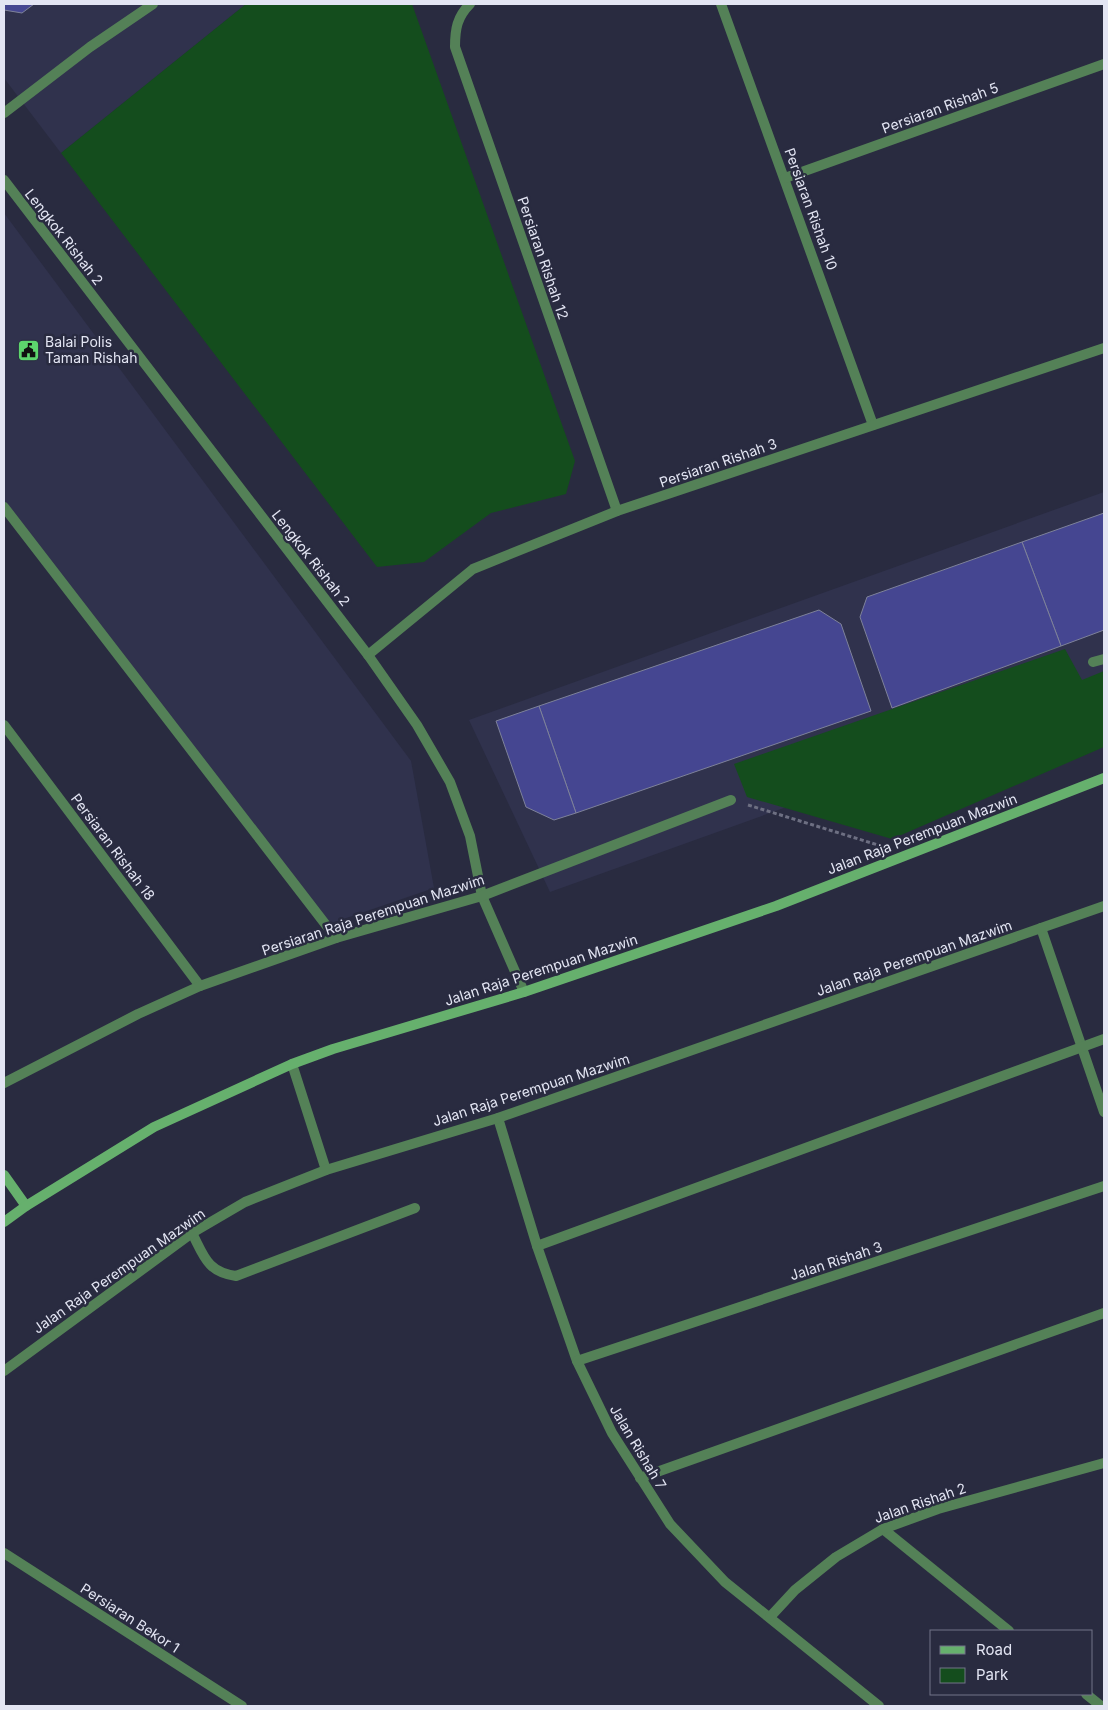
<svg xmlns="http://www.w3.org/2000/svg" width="1108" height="1710" font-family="Inter,sans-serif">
  <rect width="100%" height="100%" fill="#292b40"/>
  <!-- built -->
  <g fill="#30324d">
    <polygon points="4,4 246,4 61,153 4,78"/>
    <polygon points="4,213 411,761 434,888 326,925 4,501"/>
    <polygon points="1104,492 1104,693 550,892 469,720"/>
  </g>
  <!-- green -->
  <g fill="#144d1d">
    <polygon points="246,4 412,4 575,461 566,494 491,513 424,562 377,567 61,153"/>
    <polygon points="1065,649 1082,680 1104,671 1104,747 892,839 747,797 734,764"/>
  </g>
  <!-- building -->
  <g fill="#454691" stroke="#7e829a">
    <polygon points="4,4 34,4 22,13 4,10"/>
    <polygon points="1104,513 1104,630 1061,646 1022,542"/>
    <polygon points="1022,542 1061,646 892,708 860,617 867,597"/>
    <polygon points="819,610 841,624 871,711 576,813 539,706"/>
    <polygon points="539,706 576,813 554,820 526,807 496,721"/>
  </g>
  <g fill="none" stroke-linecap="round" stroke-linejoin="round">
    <!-- path -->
    <polyline stroke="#6d6f82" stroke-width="3" stroke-dasharray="4 2.5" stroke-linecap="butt" points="748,805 878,845"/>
    <!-- lane -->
    <g stroke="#548157" stroke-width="10">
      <polyline points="4,507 336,938"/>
      <polyline points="1041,928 1104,1112"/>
      <path d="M 192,1233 C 204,1256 207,1272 236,1276 L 415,1208"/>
      <polyline points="537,1246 1104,1039"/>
      <polyline points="640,1478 1104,1313"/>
      <polyline points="883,1529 1009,1631"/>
      <polyline points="1086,1694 1101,1706"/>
    </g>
    <!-- street -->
    <g stroke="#548157" stroke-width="10">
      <path d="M 470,4 C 457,17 455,29 455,47 L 617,511"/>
      <polyline points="721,4 873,425"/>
      <polyline points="4,113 90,47 153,4"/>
      <polyline points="785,178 1104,64"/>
      <polyline points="4,180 368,655 417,725 450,782 470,836 482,896 524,992"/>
      <polyline points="368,655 473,569 617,511 1104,348"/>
      <polyline points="1093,662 1104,659"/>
      <polyline points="4,725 200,986"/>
      <polyline points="292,1064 326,1170"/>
      <polyline points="4,1083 138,1014 200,986 336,938 482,896 731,800"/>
      <polyline points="498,1118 537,1246 577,1361 612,1433 670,1524 725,1582 879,1706"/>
      <polyline points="577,1361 1104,1186"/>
      <polyline points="4,1371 192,1233 245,1202 326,1170 498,1118 1104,906"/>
      <polyline points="4,1553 242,1706"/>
      <polyline points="770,1617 795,1590 836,1557 883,1529 938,1509 1104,1463"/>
    </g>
    <!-- secondary -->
    <g stroke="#66b06d" stroke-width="10">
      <polyline points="4,1175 26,1206"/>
      <polyline points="4,1222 26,1206 154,1127 292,1064 333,1049 524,992 776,906 1104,778"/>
    </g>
  </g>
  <!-- icons -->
  <defs>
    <symbol id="civic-square" viewBox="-11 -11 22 22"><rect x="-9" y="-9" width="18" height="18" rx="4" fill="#5dd56d" stroke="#292b40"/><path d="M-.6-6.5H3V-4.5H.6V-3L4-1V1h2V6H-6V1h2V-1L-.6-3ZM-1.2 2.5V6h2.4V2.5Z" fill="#111"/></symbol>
  </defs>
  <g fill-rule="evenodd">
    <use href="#civic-square" x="16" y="338" width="25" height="25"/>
  </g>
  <g text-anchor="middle" stroke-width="5" stroke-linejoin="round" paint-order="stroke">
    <!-- street labels -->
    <g font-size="14" fill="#e3e5f3" stroke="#292b40">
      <text transform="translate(940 108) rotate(-20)" y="5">Persiaran Rishah 5</text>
      <text transform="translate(811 209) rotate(70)" y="5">Persiaran Rishah 10</text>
      <text transform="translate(64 237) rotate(52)" y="5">Lengkok Rishah 2</text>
      <text transform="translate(543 258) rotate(71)" y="5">Persiaran Rishah 12</text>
      <text transform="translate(718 463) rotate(-19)" y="5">Persiaran Rishah 3</text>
      <text transform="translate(311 558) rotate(52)" y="5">Lengkok Rishah 2</text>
      <text transform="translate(922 834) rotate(-21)" y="5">Jalan Raja Perempuan Mazwin</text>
      <text transform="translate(113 847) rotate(53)" y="5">Persiaran Rishah 18</text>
      <text transform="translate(373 915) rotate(-18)" y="5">Persiaran Raja Perempuan Mazwim</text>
      <text transform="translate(914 958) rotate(-19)" y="5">Jalan Raja Perempuan Mazwim</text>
      <text transform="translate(541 970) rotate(-18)" y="5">Jalan Raja Perempuan Mazwin</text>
      <text transform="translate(531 1090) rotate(-18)" y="5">Jalan Raja Perempuan Mazwim</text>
      <text transform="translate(836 1261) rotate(-18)" y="5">Jalan Rishah 3</text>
      <text transform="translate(119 1271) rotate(-35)" y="5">Jalan Raja Perempuan Mazwim</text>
      <text transform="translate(638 1447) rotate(59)" y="5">Jalan Rishah 7</text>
      <text transform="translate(920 1503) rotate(-19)" y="5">Jalan Rishah 2</text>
      <text transform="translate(130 1618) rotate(33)" y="5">Persiaran Bekor 1</text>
    </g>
    <!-- poi labels -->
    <g font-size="14" fill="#e3e5f3" stroke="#292b40" text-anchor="start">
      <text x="45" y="347">Balai Polis<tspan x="45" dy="16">Taman Rishah</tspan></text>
    </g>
  </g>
  <!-- border -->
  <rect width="1108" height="1710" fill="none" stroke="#e3e5f3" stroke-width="10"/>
  <!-- legend -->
  <rect x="930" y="1630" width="162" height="65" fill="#292b40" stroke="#737588"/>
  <rect x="940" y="1646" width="25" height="8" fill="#66b06d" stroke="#737588"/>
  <text x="976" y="1655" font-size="15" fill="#e3e5f3">Road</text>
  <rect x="940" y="1668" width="25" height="15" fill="#144d1d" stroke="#737588"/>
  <text x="976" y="1680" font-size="15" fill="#e3e5f3">Park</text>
</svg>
